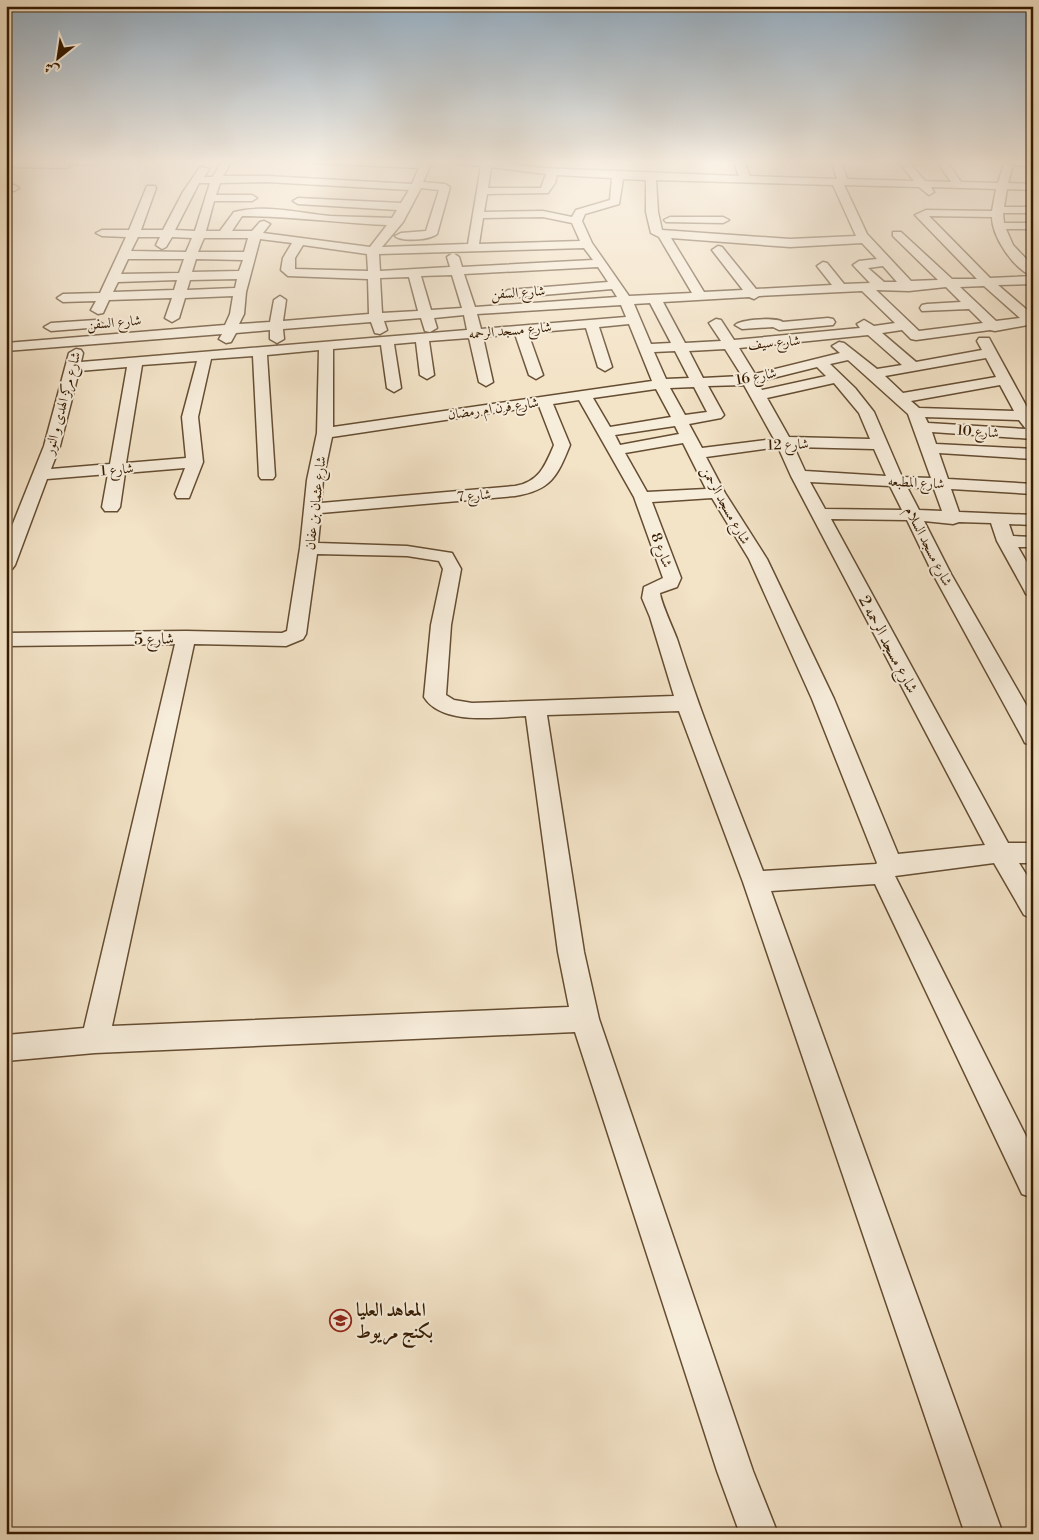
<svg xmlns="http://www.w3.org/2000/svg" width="1039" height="1540" font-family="'Libre Bodoni',Amiri,serif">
  <rect width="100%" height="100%" fill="#f3e3c7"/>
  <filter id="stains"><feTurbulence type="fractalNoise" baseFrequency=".004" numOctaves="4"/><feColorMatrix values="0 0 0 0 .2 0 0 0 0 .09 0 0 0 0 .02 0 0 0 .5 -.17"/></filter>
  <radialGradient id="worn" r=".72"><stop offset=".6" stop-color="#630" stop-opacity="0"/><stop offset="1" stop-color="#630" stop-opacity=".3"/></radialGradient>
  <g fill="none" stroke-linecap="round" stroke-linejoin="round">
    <defs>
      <g id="minor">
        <polygon points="45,160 96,160 97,162 92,165 69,164 69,167 65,168 6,167 6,161 46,162"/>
        <path d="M 222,160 L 232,160 L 223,176 L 267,176 L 412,184 L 419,168 L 313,163 L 308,160 L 433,160 L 423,182 L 445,184 L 450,187 L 437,234 C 430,240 402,242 395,236 L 401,233 L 426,231 L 439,190 L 421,188 L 403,222 L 382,247 L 468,244 L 481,166 L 456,163 L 451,160 L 481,160 L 542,168 L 739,176 L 733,160 L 743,160 L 750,176 L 837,179 L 831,160 L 841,160 L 847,179 L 914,181 L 897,160 L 907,160 L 925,181 L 951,182 L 936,160 L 946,160 L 961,182 L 998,183 L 1005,160 L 1033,161 L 1033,167 L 1013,165 L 1008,183 L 1033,184 L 1033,190 L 1007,189 L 1004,207 L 1033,207 L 1033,213 L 1003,213 L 1004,223 L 1033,223 L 1033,229 L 1006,229 L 1013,245 L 1033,266 L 1033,284 L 998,285 L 1033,315 L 1033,324 L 995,331 L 990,330 L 916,340 L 911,339 L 902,330 L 882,333 L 916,362 L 982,350 L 977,341 L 979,338 L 989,338 L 1029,411 L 1033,411 L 1033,429 L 1031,429 L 1033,429 L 1033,439 L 932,432 L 936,444 L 1033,449 L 1033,459 L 939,453 L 948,479 L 1033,484 L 1033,494 L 951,489 L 959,512 L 1033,515 L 1033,525 L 1009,524 L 1013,536 L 1033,537 L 1033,547 L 1018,547 L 1033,573 L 1033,596 L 1026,594 L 1024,590 L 997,541 L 991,523 L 959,522 L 953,524 L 924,521 L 951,574 L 1033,717 L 1033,745 L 1025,743 L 1022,737 L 933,574 L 907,520 L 831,519 L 1008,843 L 1033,843 L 1033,863 L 1019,863 L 1033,885 L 1033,919 L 1024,915 L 994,863 L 895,876 L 1033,1150 L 1033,1198 L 1022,1194 L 875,884 L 771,891 L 1003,1534 L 965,1534 L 743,882 L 679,711 L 547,715 L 584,952 L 599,1019 L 753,1471 L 778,1534 L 740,1534 L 717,1471 L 575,1032 L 95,1053 L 6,1061 L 6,1035 L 84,1028 L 175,644 L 6,646 L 6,633 L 186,631 L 282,633 L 287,631 L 300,548 L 307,480 L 317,433 L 319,350 L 267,355 L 275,476 L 273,479 L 261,479 L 259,476 L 253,356 L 211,359 L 198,417 L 203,462 L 189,498 L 177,498 L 175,494 L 185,468 L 125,473 L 120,507 L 117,511 L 105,511 L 102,507 L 108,474 L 47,479 L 15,565 L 12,569 L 6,570 L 6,541 L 44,446 L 69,353 L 76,349 L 81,350 L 83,353 L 81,362 L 467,330 L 464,315 L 434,318 L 437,328 L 430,332 L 425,331 L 421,318 L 384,321 L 387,330 L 380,334 L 375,333 L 371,322 L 283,329 L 284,339 L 277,343 L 270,339 L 270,330 L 236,333 L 231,342 L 226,343 L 219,339 L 222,334 L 6,351 L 6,343 L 225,325 L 230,314 L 233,296 L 185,298 L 179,318 L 172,322 L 165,318 L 172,298 L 109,300 L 103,313 L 98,314 L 91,310 L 96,301 L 63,302 L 57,298 L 63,294 L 100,293 L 126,237 L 102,236 L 96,233 L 102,230 L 129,230 L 147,186 L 155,186 L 156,188 L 141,230 L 163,230 L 183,192 L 200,167 L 209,169 L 204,177 L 213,177 ZM 491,167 L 546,174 L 541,188 L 488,188 ZM 557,175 L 612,178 L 610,200 L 576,210 L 572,217 L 543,211 L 484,212 L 487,194 L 548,193 L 555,183 ZM 623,179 L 646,180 L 646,212 L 651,233 L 659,237 L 692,293 L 629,296 L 592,243 L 582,221 L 585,214 L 619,204 ZM 656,180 L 833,185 L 856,236 L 790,239 L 662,230 L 658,212 ZM 267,182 L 409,190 L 401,203 L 298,198 L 293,201 L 298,204 L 397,210 L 392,218 C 371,217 351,217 330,216 C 299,213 265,204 234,212 L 220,231 L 206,231 L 214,201 L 252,201 L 257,198 L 252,195 L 216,195 L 220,183 ZM 199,183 L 210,183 L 195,231 L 175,230 ZM 844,185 L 919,187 L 929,195 L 934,192 L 931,187 L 996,189 L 992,211 L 926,210 L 915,215 L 977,279 L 952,279 L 901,232 L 893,232 L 893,236 L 938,280 L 911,281 L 867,234 ZM 242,216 C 291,216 339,223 387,225 L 370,247 L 263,233 L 270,224 L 264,221 L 260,222 L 252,231 L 232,231 ZM 929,216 L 992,217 C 992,237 1014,269 1032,276 L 990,278 ZM 543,217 L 572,223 L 580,241 L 479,244 L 483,218 ZM 138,237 L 160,237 L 156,245 L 162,249 L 166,247 L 172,237 L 192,238 L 186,252 L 131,251 ZM 204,238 L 248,238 L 244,252 L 198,252 ZM 671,238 L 790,247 L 862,243 L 877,259 L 859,261 L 853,265 L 870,283 L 844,284 L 827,263 L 823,262 L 817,266 L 832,285 L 756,289 L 722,247 L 718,246 L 712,250 L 743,290 L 704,292 ZM 260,239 L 292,243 L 283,258 L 281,270 L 288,276 L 368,279 L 369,314 L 283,321 L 286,300 L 280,296 L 274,300 L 270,322 L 239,324 L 244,314 L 246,292 ZM 303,245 L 367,254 L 368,271 L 295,269 L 295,258 ZM 584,248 L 593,260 L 462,267 L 459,257 L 453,253 L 447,257 L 450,267 L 380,271 L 379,254 ZM 128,259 L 184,259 L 179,273 L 121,274 ZM 196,259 L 243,260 L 239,271 L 192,272 ZM 883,266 L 897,282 L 884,282 L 868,268 ZM 598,267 L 608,282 L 508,290 L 502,294 L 508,298 L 612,289 L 617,297 L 475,307 L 464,274 ZM 452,275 L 462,308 L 431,310 L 421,276 ZM 409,277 L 418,311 L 382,313 L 380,278 ZM 237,279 L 235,288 L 187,290 L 190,280 ZM 177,280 L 174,290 L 113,292 L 118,282 ZM 984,286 L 1020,318 L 996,321 L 960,287 ZM 946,287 L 961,302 L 927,304 L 922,305 L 920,308 L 922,311 L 969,309 L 983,323 L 919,331 L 876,290 L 909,291 ZM 862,291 L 895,323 L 874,326 L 864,320 L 857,324 L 860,328 L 734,340 L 721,320 L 716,319 L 709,323 L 721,341 L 685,343 L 663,302 L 749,297 L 754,299 L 759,296 ZM 650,303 L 671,343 L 651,344 L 634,304 ZM 621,305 L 626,317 L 481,329 L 477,314 ZM 629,324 L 652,381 L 333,427 L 333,349 L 381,345 L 387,388 L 394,392 L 401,388 L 394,344 L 416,342 L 420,375 L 427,379 L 434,375 L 429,341 L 469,338 L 479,382 L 486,386 L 493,382 L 483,337 L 515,334 L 529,375 L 536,379 L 543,375 L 528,333 L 586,328 L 598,367 L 605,371 L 612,367 L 599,327 ZM 868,335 L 902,365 L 877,369 L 844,343 L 839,342 L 832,346 L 840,353 L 755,374 L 739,348 ZM 725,349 L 742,376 L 703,378 L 689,351 ZM 675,351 L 689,378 L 666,379 L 654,352 ZM 986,358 L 996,377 L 903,393 L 885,376 ZM 848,360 L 908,414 L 931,478 L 902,477 L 874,412 L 855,388 L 830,364 ZM 197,361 L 182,417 L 186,458 L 126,463 L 142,365 ZM 127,367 L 110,464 L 51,469 L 60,446 L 79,371 ZM 817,367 L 826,376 L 762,390 L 757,382 ZM 834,383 L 859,413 L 870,439 L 789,437 L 767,398 ZM 744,385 L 774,439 L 702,448 L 689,424 L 721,418 L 724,415 L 708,386 ZM 1000,385 L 1014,411 L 919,408 L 911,401 ZM 694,387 L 707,412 L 685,415 L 670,388 ZM 656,389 L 671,417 L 610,427 L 593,398 ZM 579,400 L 634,497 L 663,578 L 644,587 L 642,598 L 650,617 L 674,696 L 472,703 L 454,700 L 446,695 L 451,625 L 461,569 L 452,553 L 407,546 L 318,543 L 321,513 L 515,496 C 551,490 557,477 570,445 L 553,404 ZM 539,406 L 554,445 C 545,466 539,482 515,486 L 321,503 L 323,480 L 332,437 ZM 925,417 L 1019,420 L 1026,429 L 928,423 ZM 675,426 L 679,434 L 620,445 L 615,435 ZM 683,443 L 706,489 L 647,492 L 625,453 ZM 778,447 L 791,476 L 985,845 L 898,854 L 834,699 L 767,559 L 725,493 L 706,457 ZM 794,447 L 874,449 L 886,476 L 805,471 ZM 810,482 L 890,486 L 902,510 L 825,509 ZM 907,487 L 934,489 L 942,511 L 919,510 ZM 712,498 L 749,559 L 812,699 L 877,863 L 876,864 L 763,871 C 733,794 702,718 677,639 C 673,628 661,603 660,593 L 677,587 L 681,578 L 652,502 ZM 317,554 L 407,556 L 439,561 L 443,569 L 431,625 L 424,697 C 442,726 497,717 526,716 L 558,952 L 569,1007 L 112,1026 L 194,644 L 286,646 L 303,639 L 306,634 Z"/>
        <polygon points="6,185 14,185 19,188 14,191 6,191"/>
        <polygon points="670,217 723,217 729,220 723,223 666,222 664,220"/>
        <path d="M 828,318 L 833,319 L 835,322 L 833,325 L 779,330 L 773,327 L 742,329 L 735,325 C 741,319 776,317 783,322 Z"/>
        <polygon points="96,320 103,324 101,327 51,331 44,327 51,323"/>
      </g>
    </defs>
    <!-- minor casing -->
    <use href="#minor" stroke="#654d32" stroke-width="3"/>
    <!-- minor -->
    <use href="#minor" fill="#f7eddb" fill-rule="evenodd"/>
  </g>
  <!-- sky -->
  <linearGradient id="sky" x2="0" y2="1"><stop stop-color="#93acc0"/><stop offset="0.43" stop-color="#faf2e6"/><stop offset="1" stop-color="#faf2e6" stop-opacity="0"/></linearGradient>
  <rect width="1039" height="376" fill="url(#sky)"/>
  <!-- icons -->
  <defs>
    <symbol id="university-ring" viewBox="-11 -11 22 22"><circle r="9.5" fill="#f7eddb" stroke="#8f2418" stroke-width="1.5"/><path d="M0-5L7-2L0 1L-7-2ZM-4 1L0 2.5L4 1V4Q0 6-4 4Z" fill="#8f2418"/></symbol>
  </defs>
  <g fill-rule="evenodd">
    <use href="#university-ring" x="328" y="1308" width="25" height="25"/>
  </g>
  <g text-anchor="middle" stroke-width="4" stroke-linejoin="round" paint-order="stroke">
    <!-- far-street labels -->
    <g font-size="14" fill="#361b00" stroke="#f7eddb">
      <text transform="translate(518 292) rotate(-4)" y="5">شارع السفن</text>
      <text transform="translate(114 322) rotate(-5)" y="5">شارع السفن</text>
      <text transform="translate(510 330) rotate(-5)" y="5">شارع مسجد الرحمه</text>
      <text transform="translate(774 342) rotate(-5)" y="5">شارع سيف</text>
      <text transform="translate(756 376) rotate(-11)" y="5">شارع 16</text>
      <text transform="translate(62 403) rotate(-75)" y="5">شارع مركز الهدى و النور</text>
      <text transform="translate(493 408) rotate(-8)" y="5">شارع فرن ام رمضان</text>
      <text transform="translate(978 431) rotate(4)" y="5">شارع 10</text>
      <text transform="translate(788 444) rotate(-2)" y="5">شارع 12</text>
      <text transform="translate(117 469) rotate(-5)" y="5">شارع 1</text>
      <text transform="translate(916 482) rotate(3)" y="5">شارع المطبعه</text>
      <text transform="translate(474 495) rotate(-5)" y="5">شارع 7</text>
      <text transform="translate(315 503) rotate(-83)" y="5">شارع عثمان بن عفان</text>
      <text transform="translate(726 505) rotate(61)" y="5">شارع مسجد الرحمن</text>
      <text transform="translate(929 546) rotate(63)" y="5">شارع مسجد السلام</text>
      <text transform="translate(662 550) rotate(69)" y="5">شارع 8</text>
    </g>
    <!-- street labels -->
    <g font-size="16" fill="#361b00" stroke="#f7eddb">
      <text transform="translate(154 638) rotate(-1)" y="6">شارع 5</text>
      <text transform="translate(889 644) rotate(62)" y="6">شارع مسجد الرحمه 2</text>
    </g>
    <!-- near-poi labels -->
    <g font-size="19" font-weight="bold" fill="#361b00" stroke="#f7eddb" text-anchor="start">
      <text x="356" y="1316">المعاهد العليا<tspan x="356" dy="22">بكنج مريوط</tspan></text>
    </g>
  </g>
  <!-- margin -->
  <rect width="1039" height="1540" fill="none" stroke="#f3e3c7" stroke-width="25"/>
  <rect x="8" y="8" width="1024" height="1525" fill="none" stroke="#361b00" stroke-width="2.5"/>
  <rect x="12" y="12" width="1014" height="1515" fill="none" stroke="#361b00"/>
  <!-- north arrow -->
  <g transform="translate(58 58) rotate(210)" stroke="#f7eddb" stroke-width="4" paint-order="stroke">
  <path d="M0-4L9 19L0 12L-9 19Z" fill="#361b00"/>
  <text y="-8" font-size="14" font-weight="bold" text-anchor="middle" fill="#361b00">ش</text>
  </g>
  <rect width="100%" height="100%" filter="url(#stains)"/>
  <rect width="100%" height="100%" fill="url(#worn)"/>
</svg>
